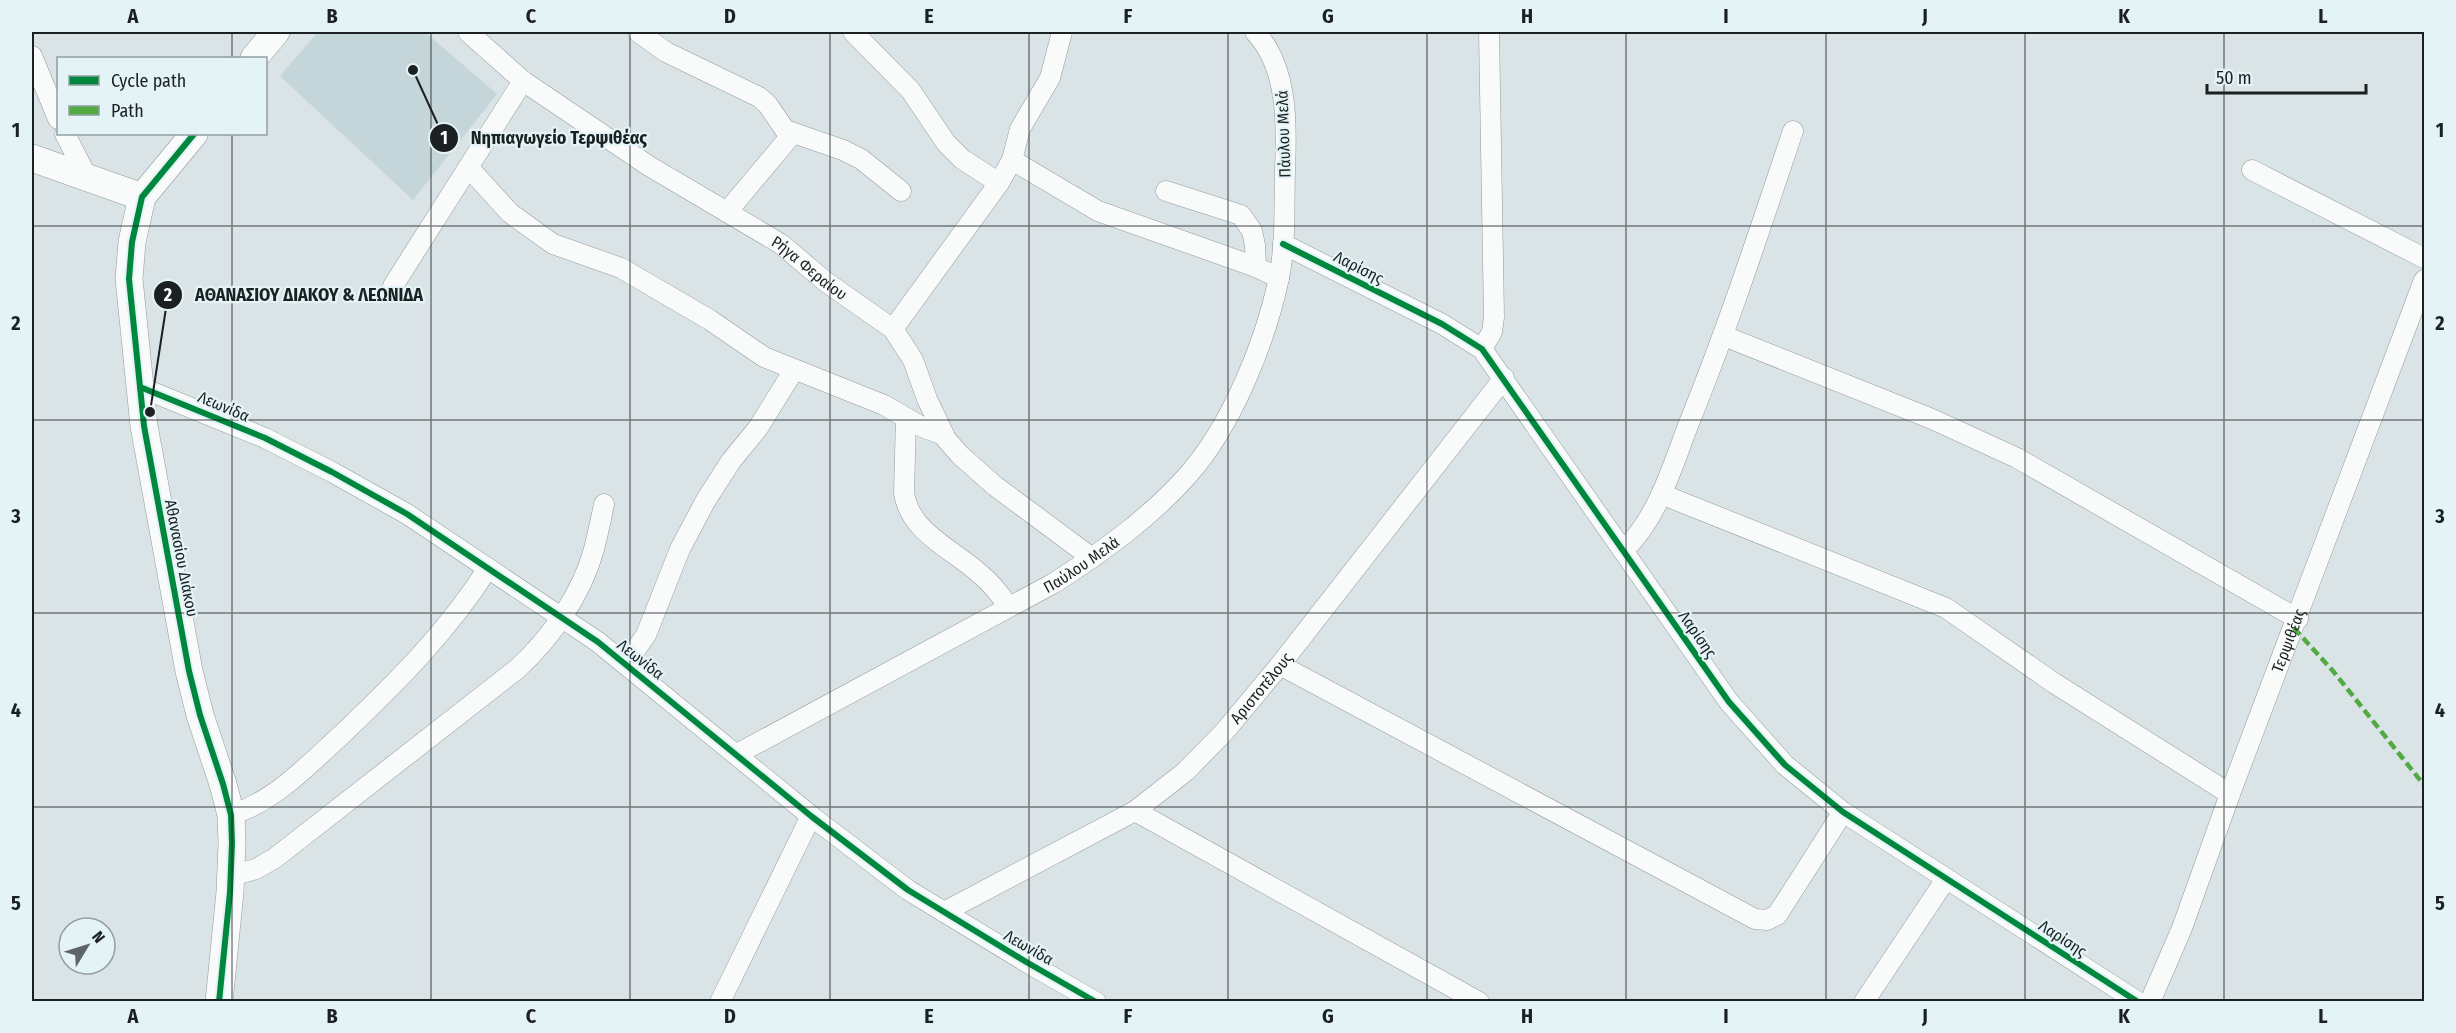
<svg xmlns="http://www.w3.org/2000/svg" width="2456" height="1033" font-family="'Fira Sans Condensed',sans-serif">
  <rect width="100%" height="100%" fill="#dae3e5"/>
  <!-- built -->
  <polygon fill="#c5d6da" points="318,32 425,32 497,94 413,200 280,76"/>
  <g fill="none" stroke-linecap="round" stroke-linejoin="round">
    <defs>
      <g id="street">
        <path id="s1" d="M 468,32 L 523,81 L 649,166 L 781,244 L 826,282 L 893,329 L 913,360 L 927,399 L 946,439 L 960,455 L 995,486 L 1092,558"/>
        <polyline points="638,32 666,52 759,97 768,105 785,130 843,150 861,159 901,191"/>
        <polyline points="853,32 911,91 946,143 962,159 999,183"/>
        <polyline points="32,56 58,119"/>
        <polyline points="65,134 87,177"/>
        <polyline points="1012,160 1098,211 1256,267 1279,278"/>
        <polyline points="469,168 510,213 553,244 621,268 710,320 764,357 884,405 922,427 944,435"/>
        <polyline points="2252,170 2424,258"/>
        <polyline points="1166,191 1241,215 1252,231 1255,245 1256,267"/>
        <polyline points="727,212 793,133"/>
        <polyline points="1283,244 1442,324 1482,349 1729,702 1785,765 1843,812 2138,1002"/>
        <polyline points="393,286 523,81"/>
        <polyline points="893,329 999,183 1012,160 1020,129 1050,78 1062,32"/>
        <polyline points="1724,336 1932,419 2017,458 2298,619"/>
        <polyline points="1482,349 1492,332 1494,317 1489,32"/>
        <polyline points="140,387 265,438 332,472 407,514 598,642 811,816 908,890 1028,963 1096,1002"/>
        <path d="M 906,418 L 904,493 C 910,533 953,549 980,574 C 991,583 1000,594 1008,606"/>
        <polyline points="1661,494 1946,608 2054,683 2230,794"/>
        <path d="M 1623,551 C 1658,518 1672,467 1689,423 C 1728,327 1760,229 1793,131"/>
        <polyline points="626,663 646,635 680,549 706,500 731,461 758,428 794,370"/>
        <polyline points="1280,665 1755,919 1767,920 1777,915 1843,812"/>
        <path id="s2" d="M 737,754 L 1054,583 C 1102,552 1150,518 1188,475 C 1232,425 1265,343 1279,278 C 1286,243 1284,205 1285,170 C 1287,124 1288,67 1255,32"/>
        <polyline points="1135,811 1479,1002"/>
        <path d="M 231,815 C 274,801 304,769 337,739 C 393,686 447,633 488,568"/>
        <path d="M 231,876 L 256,869 L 275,858 L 517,669 C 551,638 582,594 594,549 C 598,534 601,519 604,504"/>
        <path id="s3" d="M 944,912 L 1135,811 L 1186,771 L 1225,731 L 1280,665 L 1504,378"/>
        <polyline points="720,1002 811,816"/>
        <polyline points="1864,1002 1946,879"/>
        <path id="s4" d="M 2150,1002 L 2182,928 L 2230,794 L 2424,280"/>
      </g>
      <g id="secondary">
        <polyline points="254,58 276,32"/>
        <polyline points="194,134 142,197 132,242 129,279 144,426 189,671 200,715 223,784 231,815 232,843 230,892 219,1002"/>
        <polyline points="32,158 142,197"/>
      </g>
    </defs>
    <!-- street casing -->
    <use href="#street" stroke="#949b9c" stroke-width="21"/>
    <!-- secondary casing -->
    <use href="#secondary" stroke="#949b9c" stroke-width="28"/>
    <!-- street -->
    <use href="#street" stroke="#f9fbfb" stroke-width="20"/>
    <!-- secondary -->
    <use href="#secondary" stroke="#f9fbfb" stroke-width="27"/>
    <!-- quiet -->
    <polyline stroke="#52aa43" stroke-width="4.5" stroke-dasharray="9 4.5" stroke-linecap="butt" points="2294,628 2333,671 2424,785"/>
    <defs>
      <g id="cycleway">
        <polyline points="194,134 142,197 132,242 129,279 144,426 189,671 200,715 223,784 231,815 232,843 230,892 219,1002"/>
        <polyline points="1283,244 1442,324 1482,349 1729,702 1785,765 1843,812 2138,1002"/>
        <polyline points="140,387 265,438 332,472 407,514 598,642 811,816 908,890 1028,963 1096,1002"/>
      </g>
    </defs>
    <!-- cycleway casing -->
    <use href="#cycleway" stroke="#e3f3f6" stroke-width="10"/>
    <!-- cycleway -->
    <use href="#cycleway" stroke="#00873e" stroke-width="6"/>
  </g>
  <!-- grid -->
  <path fill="none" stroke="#1b2122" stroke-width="1.5" stroke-opacity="0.55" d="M 232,32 L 232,58M 431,32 L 431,1002M 630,32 L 630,1002M 830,32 L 830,1002M 1029,32 L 1029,1002M 1228,32 L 1228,1002M 1427,32 L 1427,1002M 1626,32 L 1626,1002M 1826,32 L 1826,1002M 2025,32 L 2025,1002M 2224,32 L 2224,1002M 232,134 L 232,1002M 32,226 L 2424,226M 32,420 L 2424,420M 32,613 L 2424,613M 32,807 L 2424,807"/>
  <g text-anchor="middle" stroke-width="4.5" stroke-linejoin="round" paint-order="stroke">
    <!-- street labels -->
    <g font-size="16" fill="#1b2122" stroke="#e3f3f6">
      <text transform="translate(1283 134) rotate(-92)" y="6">Πάυλου Μελά</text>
      <text transform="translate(1359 267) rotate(27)" y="6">Λαρίσης</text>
      <text dy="6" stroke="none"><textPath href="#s1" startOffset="416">Ρήγα Φεραίου</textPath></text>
      <text transform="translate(224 406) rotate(23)" y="6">Λεωνίδα</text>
      <text transform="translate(182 558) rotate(79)" y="6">Αθανασίου Διάκου</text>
      <text dy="6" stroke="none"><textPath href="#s2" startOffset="393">Παύλου Μελά</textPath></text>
      <text transform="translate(1698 634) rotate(55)" y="6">Λαρίσης</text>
      <text dy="6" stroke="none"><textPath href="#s4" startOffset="387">Τερψιθέας</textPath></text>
      <text transform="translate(641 659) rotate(38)" y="6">Λεωνίδα</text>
      <text dy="6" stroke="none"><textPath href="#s3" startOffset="393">Αριστοτέλους</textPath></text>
      <text transform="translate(2063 938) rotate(33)" y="6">Λαρίσης</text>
      <text transform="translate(1029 947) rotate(30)" y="6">Λεωνίδα</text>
    </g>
  </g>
  <!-- callouts -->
  <path fill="none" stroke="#1b2122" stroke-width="2" d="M413 70L444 138M150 412L168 295"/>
  <g fill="#1b2122" stroke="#e3f3f6" stroke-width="2">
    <circle cx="413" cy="70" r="6"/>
    <circle cx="150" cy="412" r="6"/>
    <circle cx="444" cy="138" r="15"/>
    <circle cx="168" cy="295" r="15"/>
  </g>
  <g font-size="18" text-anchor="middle" font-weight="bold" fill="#fff">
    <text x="444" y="144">1</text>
    <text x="168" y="301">2</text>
  </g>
  <g font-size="18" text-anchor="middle" font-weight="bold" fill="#1b2122" stroke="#e3f3f6" stroke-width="4.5" stroke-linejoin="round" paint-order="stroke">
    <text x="559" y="144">Νηπιαγωγείο Τερψιθέας</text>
    <text x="309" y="301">ΑΘΑΝΑΣΙΟΥ ΔΙΑΚΟΥ &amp; ΛΕΩΝΙΔΑ</text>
  </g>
  <!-- border -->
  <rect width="2456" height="1033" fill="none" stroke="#e3f3f6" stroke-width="66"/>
  <!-- legend -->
  <rect x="57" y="57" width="210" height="78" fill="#e3f3f6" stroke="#939fa1" stroke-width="1.5"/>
  <rect x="69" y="76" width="30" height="9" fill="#00873e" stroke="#939fa1" stroke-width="1.5"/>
  <text x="111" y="87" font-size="18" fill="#1b2122">Cycle path</text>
  <rect x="69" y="106" width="30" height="9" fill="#52aa43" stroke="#939fa1" stroke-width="1.5"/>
  <text x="111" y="117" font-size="18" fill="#1b2122">Path</text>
  <!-- north arrow -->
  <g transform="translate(87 946) rotate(52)"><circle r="28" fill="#e3f3f6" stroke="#939fa1" stroke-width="1.5"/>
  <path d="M0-4.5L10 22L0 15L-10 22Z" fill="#5e6566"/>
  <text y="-9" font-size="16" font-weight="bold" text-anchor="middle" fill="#1b2122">N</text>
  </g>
  <!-- scale -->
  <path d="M2207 84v9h159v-9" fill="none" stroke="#1b2122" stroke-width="3"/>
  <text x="2216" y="84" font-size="18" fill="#1b2122" stroke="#e3f3f6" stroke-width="4.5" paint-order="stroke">50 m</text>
  <rect x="33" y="33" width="2390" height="967" fill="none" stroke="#1b2122" stroke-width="2"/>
  <g font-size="20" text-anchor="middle" font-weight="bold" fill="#1b2122">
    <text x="133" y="23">A</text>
    <text x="332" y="23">B</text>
    <text x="531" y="23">C</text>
    <text x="730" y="23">D</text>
    <text x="929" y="23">E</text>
    <text x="1128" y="23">F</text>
    <text x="1328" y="23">G</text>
    <text x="1527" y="23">H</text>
    <text x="1726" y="23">I</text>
    <text x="1925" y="23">J</text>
    <text x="2124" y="23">K</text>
    <text x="2323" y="23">L</text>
    <text x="16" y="137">1</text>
    <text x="2440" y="137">1</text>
    <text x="16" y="330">2</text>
    <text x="2440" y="330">2</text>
    <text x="16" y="523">3</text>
    <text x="2440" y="523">3</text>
    <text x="16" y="717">4</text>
    <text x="2440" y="717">4</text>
    <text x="16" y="910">5</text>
    <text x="2440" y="910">5</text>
    <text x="133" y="1023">A</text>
    <text x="332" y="1023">B</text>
    <text x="531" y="1023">C</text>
    <text x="730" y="1023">D</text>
    <text x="929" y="1023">E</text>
    <text x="1128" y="1023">F</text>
    <text x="1328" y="1023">G</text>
    <text x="1527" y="1023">H</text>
    <text x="1726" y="1023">I</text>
    <text x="1925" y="1023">J</text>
    <text x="2124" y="1023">K</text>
    <text x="2323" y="1023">L</text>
  </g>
</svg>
